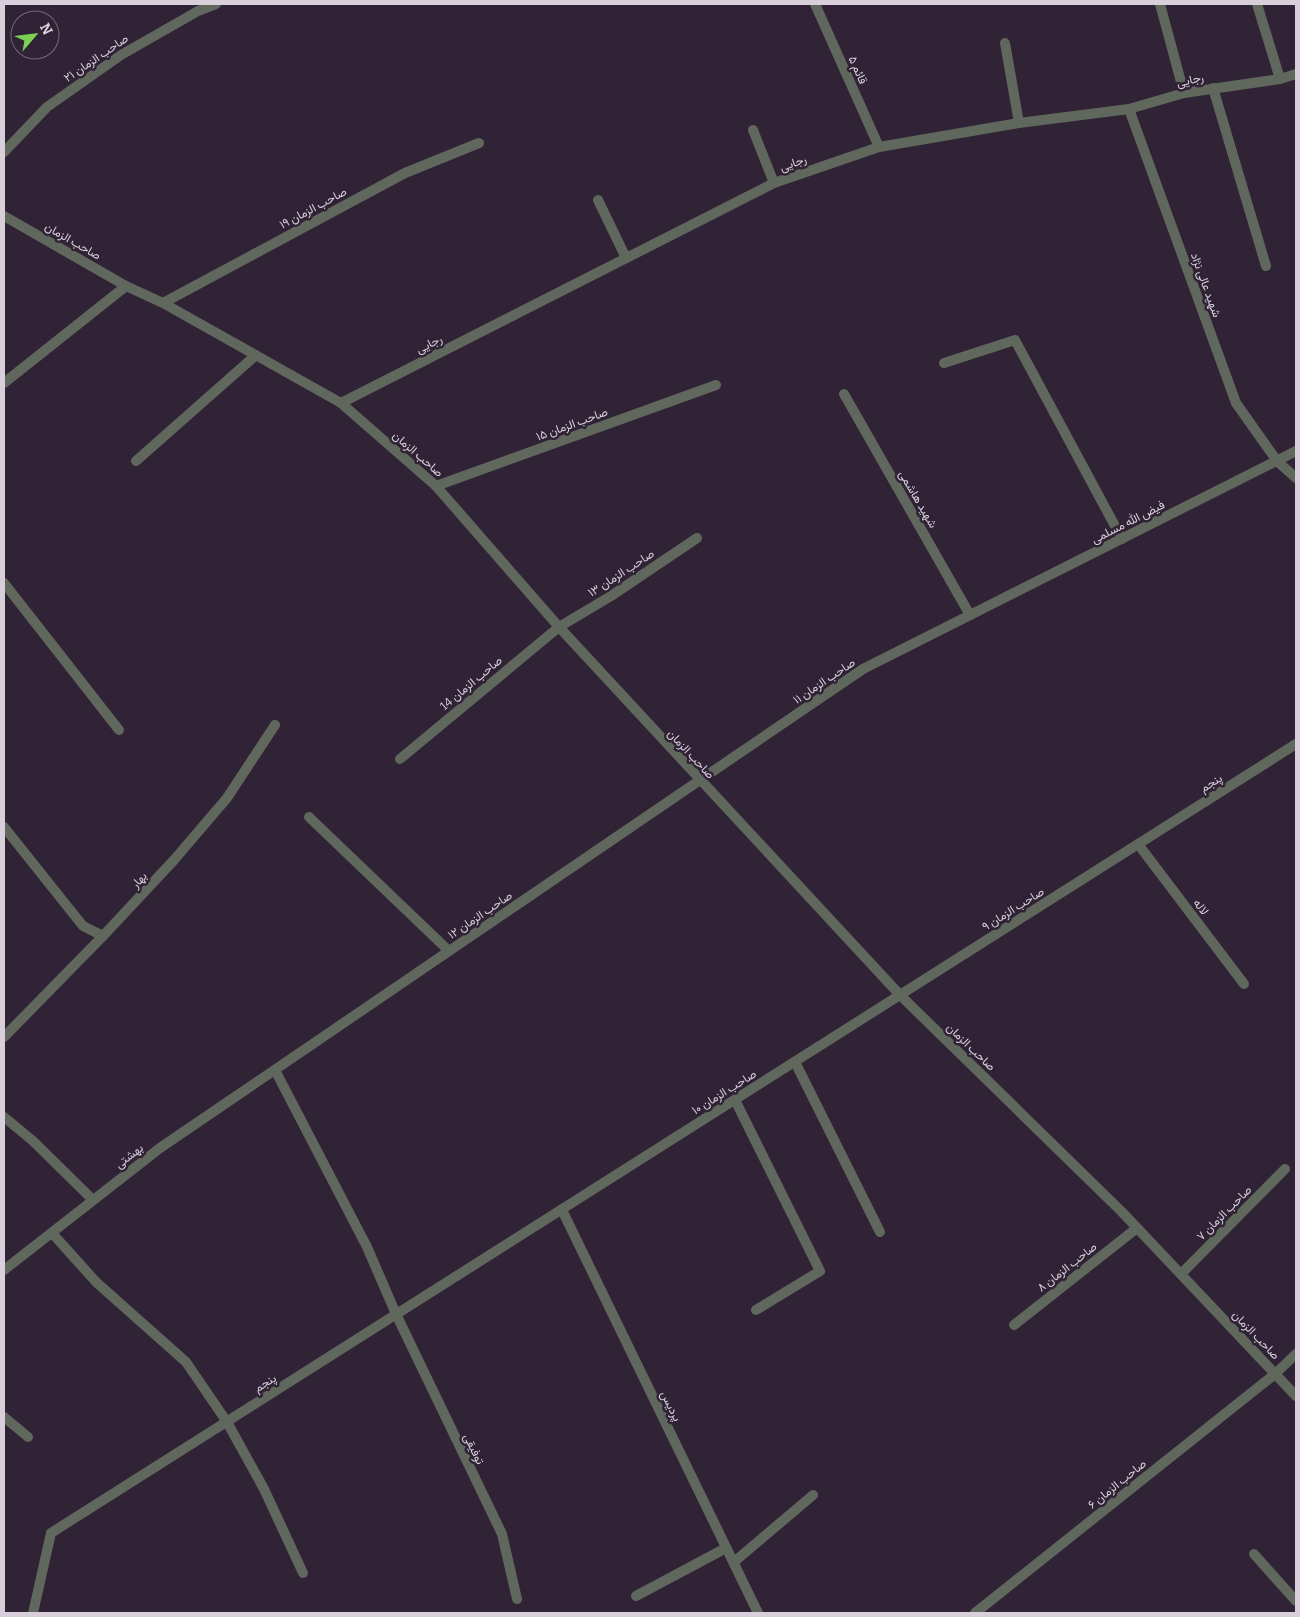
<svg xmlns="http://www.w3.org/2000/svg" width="1300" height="1617" font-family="Bitter,Vazirmatn,serif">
  <rect width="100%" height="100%" fill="#302335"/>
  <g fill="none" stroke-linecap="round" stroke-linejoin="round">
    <!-- street -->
    <g stroke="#60675d" stroke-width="10">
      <polyline points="815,4 879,147"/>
      <polyline points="1160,4 1184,93"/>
      <polyline points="1257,4 1280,79"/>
      <polyline points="1005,43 1019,123"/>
      <polyline points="1213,88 1266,266"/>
      <polyline points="1129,109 1236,403 1277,461 1296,478"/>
      <polyline points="753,130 774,183"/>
      <polyline points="4,152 47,107 121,55 198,11 216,4"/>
      <polyline points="598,200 626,258"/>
      <polyline points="4,216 126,286 163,303 341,403 436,486 559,627 900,995 1122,1212 1296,1396"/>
      <polyline points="163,303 405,173 479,143"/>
      <polyline points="944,363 1015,340 1122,539"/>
      <polyline points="4,383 126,286"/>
      <polyline points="844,394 970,615"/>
      <polyline points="341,403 774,183 879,147 1019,123 1129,109 1184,93 1280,79 1296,74"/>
      <polyline points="136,461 256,355"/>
      <polyline points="436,486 716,385"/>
      <polyline points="4,583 119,730"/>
      <polyline points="400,759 559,627 611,596 697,538"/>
      <polyline points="309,817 449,951"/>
      <polyline points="4,827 83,926 103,936"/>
      <polyline points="1138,844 1244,984"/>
      <polyline points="4,1037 103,936 174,860 227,798 275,725"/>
      <polyline points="795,1062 880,1232"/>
      <polyline points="275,1070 367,1247 396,1314 502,1534 517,1599"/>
      <polyline points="735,1100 820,1271 756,1310"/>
      <polyline points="4,1117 33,1141 93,1200"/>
      <polyline points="562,1210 758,1613"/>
      <polyline points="52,1233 96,1282 186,1362 227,1422 264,1489 303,1573"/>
      <polyline points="4,1270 160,1148 863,669 1296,451"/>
      <polyline points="1181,1274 1285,1169"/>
      <polyline points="1014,1325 1137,1228"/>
      <polyline points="4,1417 28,1437"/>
      <polyline points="1254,1554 1296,1601"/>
      <polyline points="734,1562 813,1495"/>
      <polyline points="636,1596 726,1548"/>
      <polyline points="33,1613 51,1533 1296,744"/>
      <polyline points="975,1613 1275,1374 1296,1354"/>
    </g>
  </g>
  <g text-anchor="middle" stroke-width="5" stroke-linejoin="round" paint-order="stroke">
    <!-- street labels -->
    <g font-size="12" fill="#d8cfdb" stroke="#302335">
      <text transform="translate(96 58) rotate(-34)" y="4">صاحب الزمان ۲۱</text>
      <text transform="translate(858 70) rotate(66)" y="4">قائم ۵</text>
      <text transform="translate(1190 80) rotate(-13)" y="4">رجایی</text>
      <text transform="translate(793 163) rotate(-20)" y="4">رجایی</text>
      <text transform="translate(313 208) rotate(-28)" y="4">صاحب الزمان ۱۹</text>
      <text transform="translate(73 241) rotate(30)" y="4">صاحب الزمان</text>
      <text transform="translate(1206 285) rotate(70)" y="4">شهید عالی نژاد</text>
      <text transform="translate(429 344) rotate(-27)" y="4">رجایی</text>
      <text transform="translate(572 424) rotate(-20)" y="4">صاحب الزمان ۱۵</text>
      <text transform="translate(418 454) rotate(41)" y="4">صاحب الزمان</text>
      <text transform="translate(918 499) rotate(60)" y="4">شهید هاشمی</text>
      <text transform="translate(1128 522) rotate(-27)" y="4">فیض الله مسلمی</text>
      <text transform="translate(621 573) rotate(-33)" y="4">صاحب الزمان ۱۳</text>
      <text transform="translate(824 681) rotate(-34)" y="4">صاحب الزمان ۱۱</text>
      <text transform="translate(471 683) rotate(-40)" y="4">صاحب الزمان 14</text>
      <text transform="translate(691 754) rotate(47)" y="4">صاحب الزمان</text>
      <text transform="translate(1211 783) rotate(-32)" y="4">پنجم</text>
      <text transform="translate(139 880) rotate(-48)" y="4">بهار</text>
      <text transform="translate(1201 907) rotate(53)" y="4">لاله</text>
      <text transform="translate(1013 909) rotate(-32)" y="4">صاحب الزمان ۹</text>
      <text transform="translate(480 915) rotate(-34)" y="4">صاحب الزمان ۱۲</text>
      <text transform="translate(971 1047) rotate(44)" y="4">صاحب الزمان</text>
      <text transform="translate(724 1092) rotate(-32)" y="4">صاحب الزمان ۱۰</text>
      <text transform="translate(129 1156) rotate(-38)" y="4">بهشتی</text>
      <text transform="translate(1224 1213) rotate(-45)" y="4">صاحب الزمان ۷</text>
      <text transform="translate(1067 1267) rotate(-38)" y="4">صاحب الزمان ۸</text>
      <text transform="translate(1256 1335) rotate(46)" y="4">صاحب الزمان</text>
      <text transform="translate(265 1383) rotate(-32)" y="4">پنجم</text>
      <text transform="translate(671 1406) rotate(64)" y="4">پردیس</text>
      <text transform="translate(474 1449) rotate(64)" y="4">توفیقی</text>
      <text transform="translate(1117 1484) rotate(-39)" y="4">صاحب الزمان ۶</text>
    </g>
  </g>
  <!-- border -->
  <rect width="1300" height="1617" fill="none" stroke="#d8cfdb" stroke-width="10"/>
  <!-- north arrow -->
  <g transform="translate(35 35) rotate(62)"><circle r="24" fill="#302335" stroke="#736877"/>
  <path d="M0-4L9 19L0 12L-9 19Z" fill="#7ad156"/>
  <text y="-8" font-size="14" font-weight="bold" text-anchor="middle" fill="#d8cfdb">N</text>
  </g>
</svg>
